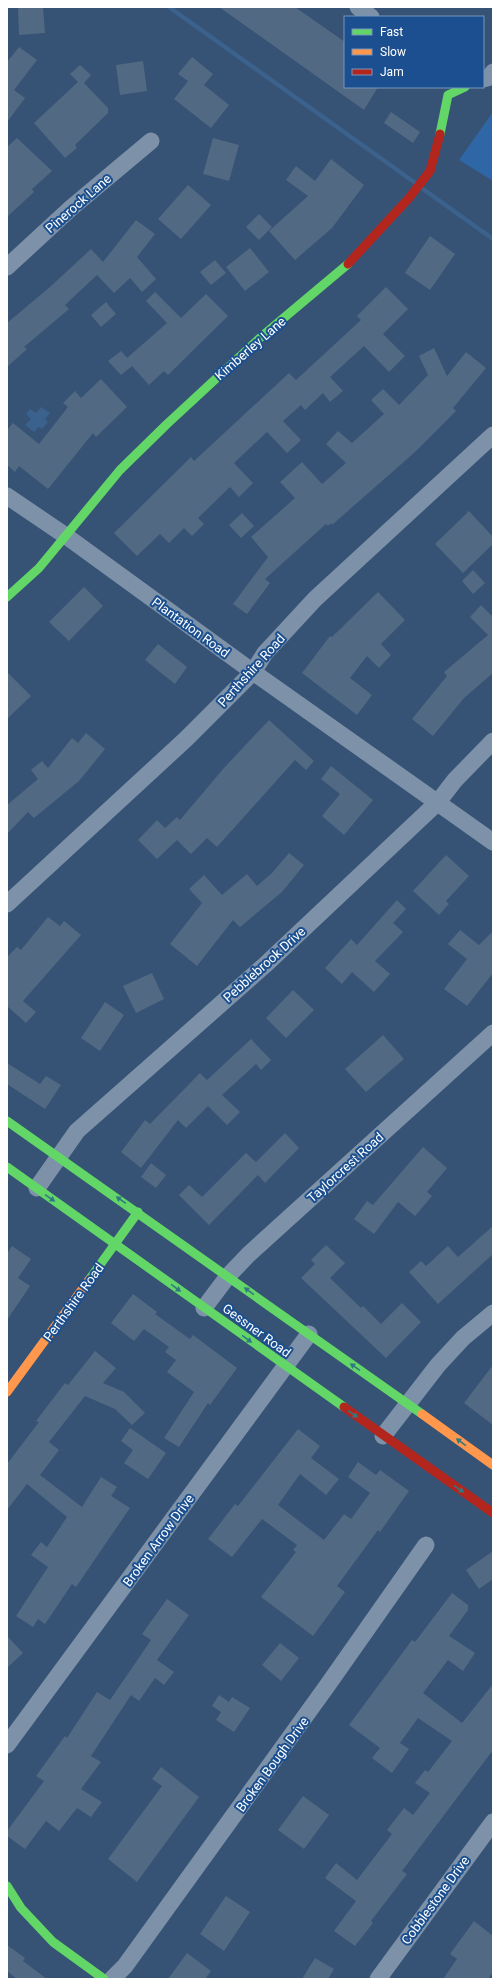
<svg xmlns="http://www.w3.org/2000/svg" width="500" height="1986" font-family="Roboto,sans-serif">
  <rect width="100%" height="100%" fill="#365274"/>
  <!-- green -->
  <polygon fill="#2f66a5" points="493,112 493,181 459,160"/>
  <!-- water -->
  <polygon fill="#3b618d" points="41,407 50,413 45,419 48,422 42,429 39,427 34,432 25,425 31,419 26,414 30,409 36,413"/>
  <g fill="none" stroke-linecap="round" stroke-linejoin="round">
    <!-- stream -->
    <g stroke="#3b618d" stroke-width="4.5">
      <polyline points="169,7 414,182"/>
      <polyline points="423,189 493,239"/>
    </g>
  </g>
  <!-- building -->
  <g fill="#526984">
    <polygon points="18,7 43,7 45,33 19,35"/>
    <polygon points="219,7 295,7 345,42 345,87 378,87 364,110"/>
    <polygon points="19,47 37,60 14,90 25,98 7,122 7,62"/>
    <polygon points="192,57 213,74 204,85 229,105 211,128 174,99 188,81 178,74"/>
    <polygon points="143,61 147,91 120,95 116,65"/>
    <polygon points="80,65 91,75 84,83 108,108 108,113 75,145 77,148 65,158 34,123 78,82 70,74"/>
    <polygon points="391,112 420,132 413,143 384,123"/>
    <polygon points="17,138 52,171 32,189 34,192 7,217 7,147"/>
    <polygon points="213,138 239,145 229,181 203,174"/>
    <polygon points="331,159 364,185 332,228 295,260 269,231 308,196 286,180 296,166 315,181"/>
    <polygon points="188,185 211,205 181,239 158,219"/>
    <polygon points="259,214 272,227 259,240 246,227"/>
    <polygon points="136,220 155,234 137,257 156,279 142,292 130,278 114,293 97,275 65,305 69,309 24,347 27,349 7,367 7,323 50,287 91,249 103,262"/>
    <polygon points="430,236 455,254 430,290 405,273"/>
    <polygon points="250,248 269,272 245,291 226,267"/>
    <polygon points="215,260 226,273 211,285 200,272"/>
    <polygon points="386,287 408,309 383,334 405,356 389,372 364,346 330,377 343,391 330,402 323,393 305,410 301,405 283,421 301,440 287,453 267,432 234,463 253,483 239,497 230,487 198,518 204,524 192,536 184,528 169,543 160,534 137,556 114,533 191,457 194,461 289,373 296,380 361,320 357,316"/>
    <polygon points="155,292 181,318 206,294 228,316 168,375 164,371 149,385 132,366 121,375 108,361 121,351 127,358 167,323 146,301"/>
    <polygon points="106,302 116,314 101,327 91,315"/>
    <polygon points="434,348 447,376 466,352 486,368 453,408 456,411 415,452 332,525 331,523 328,526 326,524 265,579 270,583 247,614 233,604 268,557 251,537 295,498 280,482 302,462 322,484 346,463 326,444 338,431 352,443 384,414 371,400 383,389 399,405 428,375 419,356"/>
    <polygon points="101,379 127,407 96,437 93,433 48,489 19,466 15,472 7,465 7,430 13,423 39,444 68,407 63,403 75,391 81,398"/>
    <polygon points="469,511 493,537 493,544 463,573 435,544"/>
    <polygon points="242,513 254,526 241,538 229,525"/>
    <polygon points="473,570 485,583 473,594 462,581"/>
    <polygon points="84,587 103,606 69,641 49,622"/>
    <polygon points="378,592 405,620 381,644 391,655 379,668 367,656 350,678 372,695 357,715 302,673 330,636 332,637"/>
    <polygon points="481,605 493,617 493,673 464,698 433,736 412,719 447,676 444,672 488,635 470,617"/>
    <polygon points="158,644 187,667 175,684 145,660"/>
    <polygon points="7,672 31,696 7,719"/>
    <polygon points="269,720 314,761 306,770 295,760 217,847 207,838 191,854 177,840 157,859 138,840 157,820 165,828 177,817 180,820 223,769"/>
    <polygon points="86,733 105,749 79,781 34,818 28,812 7,834 7,805 38,779 31,770 42,761 48,768 72,738 78,743"/>
    <polygon points="331,766 373,800 344,835 322,816 340,794 321,779"/>
    <polygon points="289,853 304,865 282,892 240,927 233,920 197,966 170,944 202,903 189,889 204,875 222,895 247,874 257,886 272,873"/>
    <polygon points="446,855 469,876 446,901 449,904 439,915 413,891"/>
    <polygon points="397,900 406,909 393,923 403,932 375,961 390,974 374,992 352,972 342,984 325,968 351,939 357,945"/>
    <polygon points="48,917 60,926 64,921 81,935 23,1001 36,1012 26,1023 7,1006 7,957 17,947 21,950"/>
    <polygon points="460,930 479,945 493,931 493,973 467,1006 444,989 467,959 448,944"/>
    <polygon points="152,973 164,999 136,1013 123,986"/>
    <polygon points="293,990 314,1010 286,1038 266,1018"/>
    <polygon points="105,1002 124,1015 100,1051 81,1038"/>
    <polygon points="383,1035 404,1059 366,1092 345,1069"/>
    <polygon points="251,1039 271,1060 261,1070 256,1064 222,1095 240,1112 227,1125 208,1106 186,1128 178,1120 141,1168 121,1152 145,1120 150,1124 200,1073 207,1080"/>
    <polygon points="7,1063 40,1084 46,1076 61,1085 45,1109 7,1084"/>
    <polygon points="285,1133 299,1148 265,1183 258,1175 209,1225 179,1195 189,1185 202,1197 246,1153 256,1162"/>
    <polygon points="423,1147 447,1168 427,1192 432,1196 415,1216 398,1202 374,1234 354,1219 367,1201 373,1205"/>
    <polygon points="151,1163 166,1175 156,1188 141,1177"/>
    <polygon points="493,1226 493,1254 438,1304 409,1272 421,1261 426,1266 448,1246 458,1257"/>
    <polygon points="326,1245 345,1263 330,1278 361,1308 363,1306 381,1324 402,1303 421,1322 386,1358 301,1278 315,1264 311,1260"/>
    <polygon points="12,1246 31,1259 18,1278 30,1286 7,1320 7,1254"/>
    <polygon points="133,1294 157,1312 155,1314 190,1339 193,1335 237,1368 210,1405 208,1403 179,1447 164,1438 194,1392 167,1372 176,1360 165,1352 169,1347 144,1329 134,1341 111,1323"/>
    <polygon points="95,1351 116,1368 103,1383 124,1392 145,1413 132,1425 115,1409 85,1396 49,1442 59,1450 40,1475 82,1507 101,1477 117,1487 111,1496 130,1508 76,1587 72,1584 45,1624 38,1619 33,1627 16,1616 48,1567 31,1555 41,1542 47,1547 67,1517 27,1484 7,1510 7,1464 39,1422 36,1421 65,1383 68,1385"/>
    <polygon points="493,1365 493,1425 464,1403"/>
    <polygon points="130,1428 166,1453 148,1479 124,1463 133,1450 121,1441"/>
    <polygon points="298,1429 320,1446 311,1458 339,1479 326,1495 300,1474 278,1505 324,1540 344,1514 351,1519 370,1493 348,1477 358,1462 376,1475 380,1470 409,1491 380,1532 378,1530 337,1586 345,1592 313,1636 261,1597 296,1552 293,1550 297,1545 262,1519 232,1557 208,1539 235,1504 238,1506"/>
    <polygon points="493,1551 493,1579 479,1589 466,1570"/>
    <polygon points="452,1593 468,1605 468,1610 449,1636 475,1653 463,1671 448,1660 423,1693 462,1723 493,1684 493,1750 402,1871 407,1874 371,1921 373,1923 355,1946 334,1931 356,1901 325,1878 336,1863 357,1880 392,1834 387,1830 404,1808 413,1815 430,1793 415,1783 425,1770 428,1772 452,1741 418,1718 400,1743 409,1749 392,1773 372,1758 380,1748 349,1725 412,1640 415,1642"/>
    <polygon points="167,1599 189,1615 157,1660 174,1672 164,1685 155,1678 139,1701 131,1695 91,1756 101,1762 81,1789 102,1802 91,1817 77,1808 59,1831 46,1821 25,1849 7,1836 7,1831 44,1781 36,1776 65,1736 67,1738 97,1692 110,1700 151,1640 142,1634"/>
    <polygon points="7,1636 23,1653 7,1668"/>
    <polygon points="280,1643 299,1658 281,1681 262,1665"/>
    <polygon points="219,1695 229,1702 232,1697 250,1708 234,1732 216,1720 221,1712 212,1706"/>
    <polygon points="161,1767 199,1797 137,1882 108,1859 162,1786 152,1779"/>
    <polygon points="303,1796 329,1815 304,1849 278,1830"/>
    <polygon points="226,1896 250,1912 224,1951 200,1934"/>
    <polygon points="474,1921 493,1936 493,1972 488,1979 443,1979 457,1959 450,1954"/>
    <polygon points="7,1945 25,1958 23,1961 47,1979 17,1979 7,1971"/>
    <polygon points="187,1953 211,1971 205,1979 168,1979"/>
    <polygon points="315,1958 334,1969 328,1979 302,1979"/>
  </g>
  <g fill="none" stroke-linecap="round" stroke-linejoin="round">
    <!-- street -->
    <g stroke="#7d92a8" stroke-width="17">
      <polyline points="358,7 371,17"/>
      <polyline points="483,79 490,77 493,72"/>
      <polyline points="7,267 71,208 151,141"/>
      <polyline points="7,496 66,536 253,672 493,842"/>
      <polyline points="7,904 186,739 253,672 265,653 315,599 493,435"/>
      <polyline points="37,1188 77,1131 265,965 438,802 455,780 493,741"/>
      <polyline points="204,1308 228,1276 248,1255 493,1033"/>
      <polyline points="383,1436 438,1365 463,1338 493,1313"/>
      <polyline points="7,1745 309,1334"/>
      <polyline points="112,1979 125,1966 327,1686 426,1545"/>
      <polyline points="378,1979 493,1822"/>
    </g>
    <!-- fast -->
    <g stroke="#63d668" stroke-width="9">
      <polyline points="440,134 448,95 465,87"/>
      <polyline points="7,597 39,568 120,470 167,424 261,337 348,264"/>
      <polyline points="7,1121 422,1414"/>
      <polyline points="7,1167 344,1407"/>
      <polyline points="89,1280 138,1212"/>
      <polyline points="7,1886 21,1908 53,1942 104,1979"/>
    </g>
    <!-- slow -->
    <g stroke="#ff974d" stroke-width="9">
      <polyline points="7,1392 89,1280"/>
      <polyline points="422,1414 493,1465"/>
    </g>
    <!-- jam -->
    <g stroke="#b3261e" stroke-width="9">
      <polyline points="348,264 409,198 430,171 440,134"/>
      <polyline points="344,1407 493,1513"/>
    </g>
  </g>
  <!-- one-way arrows -->
  <defs><path id="oneway-solid" d="M-6-.8H1V-3.2L6.5 0L1 3.2V.8H-6Z"/></defs>
  <g fill="#317883">
    <use href="#oneway-solid" transform="translate(50 1198) rotate(35)"/>
    <use href="#oneway-solid" transform="translate(121 1200) rotate(-145)"/>
    <use href="#oneway-solid" transform="translate(176 1288) rotate(36)"/>
    <use href="#oneway-solid" transform="translate(249 1291) rotate(-144)"/>
    <use href="#oneway-solid" transform="translate(247 1339) rotate(36)"/>
    <use href="#oneway-solid" transform="translate(355 1367) rotate(-145)"/>
    <use href="#oneway-solid" transform="translate(353 1414) rotate(35)"/>
    <use href="#oneway-solid" transform="translate(461 1442) rotate(-144)"/>
    <use href="#oneway-solid" transform="translate(459 1489) rotate(35)"/>
  </g>
  <g text-anchor="middle" stroke-width="4" stroke-linejoin="round" paint-order="stroke">
    <!-- street labels -->
    <g font-size="13" fill="#fff" stroke="#1b4f8f">
      <text transform="translate(78 203) rotate(-41)" y="5">Pinerock Lane</text>
      <text transform="translate(250 348) rotate(-41)" y="5">Kimberley Lane</text>
      <text transform="translate(191 627) rotate(36)" y="5">Plantation Road</text>
      <text transform="translate(251 670) rotate(-48)" y="5">Perthshire Road</text>
      <text transform="translate(264 964) rotate(-42)" y="5">Pebblebrook Drive</text>
      <text transform="translate(345 1167) rotate(-42)" y="5">Taylorcrest Road</text>
      <text transform="translate(73 1302) rotate(-54)" y="5">Perthshire Road</text>
      <text transform="translate(257 1330) rotate(36)" y="5">Gessner Road</text>
      <text transform="translate(158 1540) rotate(-54)" y="5">Broken Arrow Drive</text>
      <text transform="translate(272 1764) rotate(-54)" y="5">Broken Bough Drive</text>
      <text transform="translate(435 1900) rotate(-54)" y="5">Cobblestone Drive</text>
    </g>
  </g>
  <!-- border -->
  <rect width="500" height="1986" fill="none" stroke="#ffffff" stroke-width="16"/>
  <!-- legend -->
  <rect x="344" y="16" width="140" height="72" fill="#1b4f8f" stroke="#7695bc"/>
  <rect x="352" y="29" width="20" height="6" fill="#63d668" stroke="#7695bc"/>
  <text x="380" y="36" font-size="12" fill="#ffffff">Fast</text>
  <rect x="352" y="49" width="20" height="6" fill="#ff974d" stroke="#7695bc"/>
  <text x="380" y="56" font-size="12" fill="#ffffff">Slow</text>
  <rect x="352" y="69" width="20" height="6" fill="#b3261e" stroke="#7695bc"/>
  <text x="380" y="76" font-size="12" fill="#ffffff">Jam</text>
</svg>
